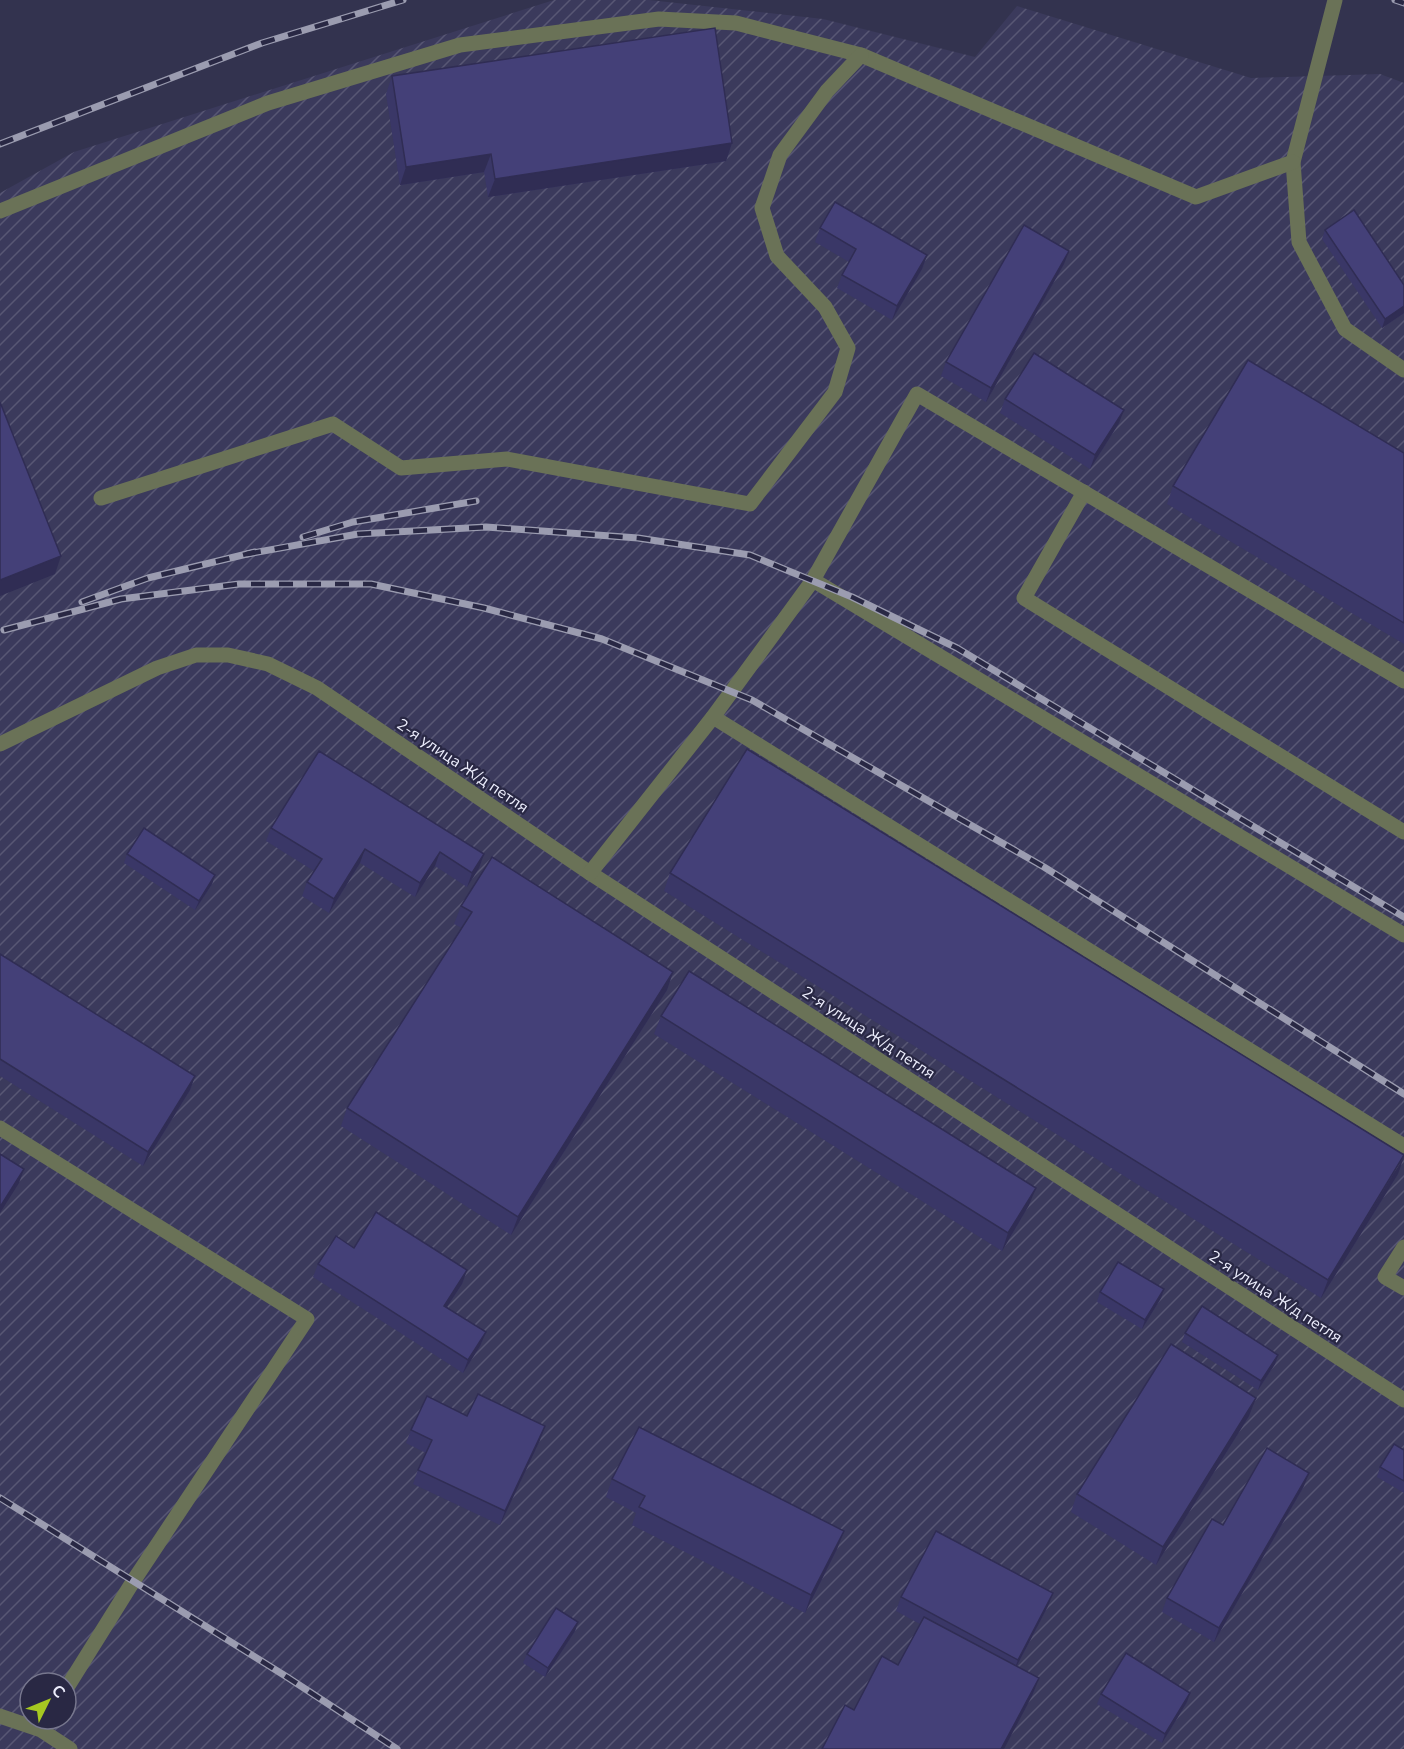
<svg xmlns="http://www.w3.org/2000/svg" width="1404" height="1749" font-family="'Nunito Sans',sans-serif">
  <defs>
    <pattern id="industrial-furrows" width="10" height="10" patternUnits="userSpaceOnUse" patternTransform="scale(1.5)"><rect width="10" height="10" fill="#3b3a5c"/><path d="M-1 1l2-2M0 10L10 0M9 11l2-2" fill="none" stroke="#585774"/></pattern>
  </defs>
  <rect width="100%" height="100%" fill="#33334f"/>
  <!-- industrial -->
  <path fill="url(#industrial-furrows)" fill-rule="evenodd" d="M 554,0 L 649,0 L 823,19 L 975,57 L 1017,6 L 1251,78 L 1380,74 L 1404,83 L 1404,1749 L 0,1749 L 0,193 L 74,152 ZM 30,1683 L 66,1683 L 66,1719 L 30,1719 Z"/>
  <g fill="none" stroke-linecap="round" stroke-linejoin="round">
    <!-- minor -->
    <g stroke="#6a7257" stroke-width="15">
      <polyline points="1335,0 1293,162 1299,242 1345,329 1404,370"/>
      <polyline points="0,211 268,103 460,45 659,19 736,23 861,55 1196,197 1293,162"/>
      <polyline points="1084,492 1024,598 1404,832"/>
      <polyline points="101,498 333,424 401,468 507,459 750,504 835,392 848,348 825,307 777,256 762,208 780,155 827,91 861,55"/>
      <polyline points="813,580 1404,935"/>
      <polyline points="713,717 1404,1146"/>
      <polyline points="0,744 157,668 196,655 228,655 268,664 317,688 590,873 1404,1400"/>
      <polyline points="590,873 713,717 813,580 917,394 1404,681"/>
      <polyline points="0,1128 307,1319 134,1580 66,1689"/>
      <polyline points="1404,1247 1385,1277 1404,1288"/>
      <polyline points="0,1716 41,1730 70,1749"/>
    </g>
    <defs>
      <g id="rail">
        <polyline points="1395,0 1404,3"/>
        <polyline points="0,144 262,43 403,0"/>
        <polyline points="303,537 353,522 476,501"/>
        <polyline points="247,554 358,534 486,527 638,538 750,555 852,597 957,648 1404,917"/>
        <polyline points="82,602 148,578 255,552"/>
        <polyline points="4,630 121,599 239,584 371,584 484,608 602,639 752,700 1044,867 1404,1094"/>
        <polyline points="0,1498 287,1677 397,1749"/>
      </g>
    </defs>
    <!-- rail casing -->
    <use href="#rail" stroke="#9b9cb0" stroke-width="7"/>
    <!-- rail -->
    <use href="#rail" stroke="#292844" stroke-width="4.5" stroke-dasharray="14" stroke-linecap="butt"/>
  </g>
  <!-- wall -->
  <g fill="#3a3767">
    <polygon points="392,76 732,143 726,161 488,197 484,172 400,185 386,94"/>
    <polygon points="820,228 927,255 922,269 892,320 837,288 842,275 849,262 815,242"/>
    <polygon points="1325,230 1404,285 1404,313 1382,328 1322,239"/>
    <polygon points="1064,264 986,402 941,376 946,362"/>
    <polygon points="1005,399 1119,423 1090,469 1000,413"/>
    <polygon points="1404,453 1404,644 1167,504 1173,486"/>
    <polygon points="271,828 484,854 479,868 467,887 435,866 415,897 360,863 329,913 302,896 307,882 314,871 266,841"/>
    <polygon points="127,854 215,875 212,884 195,910 124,863"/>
    <polygon points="670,873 1398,1174 1321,1298 664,891"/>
    <polygon points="461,906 673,972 667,990 511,1235 341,1126 347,1108 462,928 454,924"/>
    <polygon points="0,954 195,1076 190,1090 143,1166 0,1076"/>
    <polygon points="661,1016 1029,1205 1002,1251 654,1034"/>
    <polygon points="354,1248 467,1270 462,1284 447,1307 486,1332 480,1346 463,1373 313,1277 318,1264"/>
    <polygon points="1164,1289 1161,1298 1142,1329 1097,1302 1100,1292"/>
    <polygon points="1185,1333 1278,1355 1275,1364 1258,1390 1182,1342"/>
    <polygon points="467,1416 540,1440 500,1525 413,1484 418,1470 426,1453 406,1443 411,1430"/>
    <polygon points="1249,1416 1156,1565 1071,1512 1077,1494"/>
    <polygon points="1404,1450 1404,1493 1377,1477 1380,1467"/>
    <polygon points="612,1479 844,1531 837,1549 805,1613 632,1525 636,1513 606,1497"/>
    <polygon points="1304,1486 1214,1642 1162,1612 1167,1598"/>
    <polygon points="1053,1593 1048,1606 1017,1666 1039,1678 1032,1696 854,1710 898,1665 920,1624 896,1611 901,1597"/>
    <polygon points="578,1622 575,1631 545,1677 523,1663 527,1654"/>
    <polygon points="1101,1694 1187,1702 1162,1743 1097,1704"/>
  </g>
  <!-- shaded-wall -->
  <g fill="#302d54">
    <polygon points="732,143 726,161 488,197 495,179"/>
    <polygon points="491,154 484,172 400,185 406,167"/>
    <polygon points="1069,251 1064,264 986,402 991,388"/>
    <polygon points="927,255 922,269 892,320 897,306"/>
    <polygon points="1404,306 1404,313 1382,328 1385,319"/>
    <polygon points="1124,410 1119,423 1090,469 1095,455"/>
    <polygon points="61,556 55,574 0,596 0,580"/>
    <polygon points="365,849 360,863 329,913 334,899"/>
    <polygon points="440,852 435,866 415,897 420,883"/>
    <polygon points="484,854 479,868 467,887 472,873"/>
    <polygon points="215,875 212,884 195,910 199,901"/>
    <polygon points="673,972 667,990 511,1235 518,1217"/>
    <polygon points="195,1076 190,1090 143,1166 148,1152"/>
    <polygon points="1404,1157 1398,1174 1321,1298 1328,1280"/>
    <polygon points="24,1169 19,1183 0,1213 0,1207"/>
    <polygon points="1036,1188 1029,1205 1002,1251 1008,1233"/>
    <polygon points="467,1270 462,1284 439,1319 444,1306"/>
    <polygon points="1164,1289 1161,1298 1142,1329 1145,1320"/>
    <polygon points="486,1332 480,1346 463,1373 468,1360"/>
    <polygon points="1278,1355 1275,1364 1258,1390 1261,1381"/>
    <polygon points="1256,1398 1249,1416 1156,1565 1163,1547"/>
    <polygon points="545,1426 540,1440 500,1525 505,1511"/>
    <polygon points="1309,1473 1304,1486 1214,1642 1219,1628"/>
    <polygon points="844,1531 837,1549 805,1613 811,1595"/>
    <polygon points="1053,1593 1048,1606 1013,1673 1018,1660"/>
    <polygon points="578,1622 575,1631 545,1677 548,1668"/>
    <polygon points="1039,1678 1032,1696 1004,1749 1001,1749"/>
    <polygon points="1190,1693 1187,1702 1162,1743 1165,1734"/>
  </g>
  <!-- building -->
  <g fill="#444078" stroke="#302d54" stroke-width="1.5">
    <polygon points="715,28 732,143 495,179 491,154 406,167 392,76"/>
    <polygon points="835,202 927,255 897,306 842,275 856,249 820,228"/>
    <polygon points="1354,210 1404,285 1404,306 1385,319 1325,230"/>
    <polygon points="1024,225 1069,251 991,388 946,362"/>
    <polygon points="1034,353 1124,410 1095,455 1005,399"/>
    <polygon points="1248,360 1404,453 1404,623 1173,486"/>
    <polygon points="0,402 61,556 0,580"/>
    <polygon points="747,749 1404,1155 1328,1280 670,873"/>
    <polygon points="319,751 484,854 472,873 440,852 420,883 365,849 334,899 307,882 322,859 271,828"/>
    <polygon points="144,828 215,875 199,901 127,854"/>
    <polygon points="492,857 673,972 518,1217 347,1108 472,912 461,906"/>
    <polygon points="0,954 195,1076 148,1152 0,1059"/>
    <polygon points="689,971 1036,1188 1008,1233 661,1016"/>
    <polygon points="0,1154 24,1169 0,1207"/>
    <polygon points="376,1212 467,1270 444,1306 486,1332 468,1360 318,1264 336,1236 354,1248"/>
    <polygon points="1118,1262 1164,1289 1145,1320 1100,1292"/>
    <polygon points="1202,1306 1278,1355 1261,1381 1185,1333"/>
    <polygon points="1171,1344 1256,1398 1163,1547 1077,1494"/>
    <polygon points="478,1394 545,1426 505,1511 418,1470 432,1440 411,1430 427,1396 467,1416"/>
    <polygon points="639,1427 844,1531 811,1595 639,1507 645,1496 612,1479"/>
    <polygon points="1394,1444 1404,1450 1404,1481 1380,1467"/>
    <polygon points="1267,1448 1309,1473 1219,1628 1167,1598 1212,1519 1223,1525"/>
    <polygon points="936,1531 1053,1593 1018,1660 901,1597"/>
    <polygon points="556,1608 578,1622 548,1668 527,1654"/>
    <polygon points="924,1617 1039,1678 1001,1749 822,1749 845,1705 854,1710 882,1656 898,1665"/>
    <polygon points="1126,1653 1190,1693 1165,1734 1101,1694"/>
  </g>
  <g text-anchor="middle" stroke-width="4.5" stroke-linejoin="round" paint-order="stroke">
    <!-- street labels -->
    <g font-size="16" fill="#edeefd" stroke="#292844">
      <text transform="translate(463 765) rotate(34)" y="6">2-я улица Ж/д петля</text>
      <text transform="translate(869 1032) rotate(33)" y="6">2-я улица Ж/д петля</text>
      <text transform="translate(1276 1296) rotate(33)" y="6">2-я улица Ж/д петля</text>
    </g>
  </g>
  <!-- north arrow -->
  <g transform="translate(48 1701) rotate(47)"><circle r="28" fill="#292844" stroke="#77778e" stroke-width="1.5"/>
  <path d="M0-4.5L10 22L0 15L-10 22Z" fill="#a6c821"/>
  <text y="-9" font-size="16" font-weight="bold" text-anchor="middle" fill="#edeefd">С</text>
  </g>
</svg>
